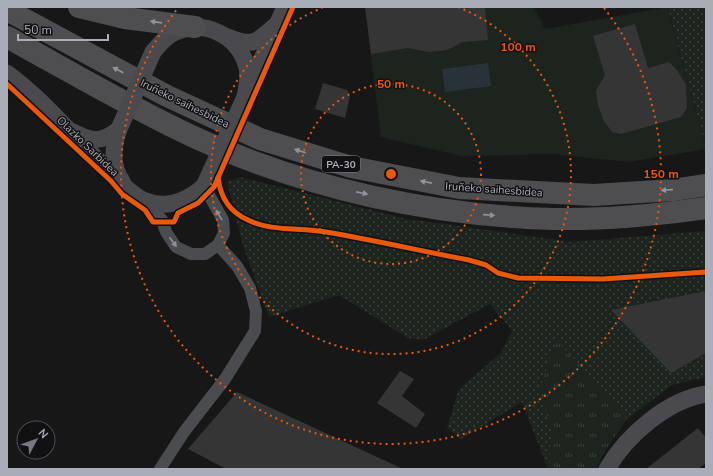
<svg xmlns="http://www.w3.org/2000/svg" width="713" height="476" font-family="'Nunito Sans',sans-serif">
  <defs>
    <pattern id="grass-dots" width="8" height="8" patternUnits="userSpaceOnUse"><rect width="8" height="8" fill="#1d241e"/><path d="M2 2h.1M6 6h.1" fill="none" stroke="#3b413d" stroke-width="1.8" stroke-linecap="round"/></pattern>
    <pattern id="park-tufts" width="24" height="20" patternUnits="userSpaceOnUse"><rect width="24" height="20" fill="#1d241e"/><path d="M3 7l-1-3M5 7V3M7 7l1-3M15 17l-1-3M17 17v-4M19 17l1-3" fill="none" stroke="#3b413d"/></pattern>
  </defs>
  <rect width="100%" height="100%" fill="#171717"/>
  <!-- grass -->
  <g fill="url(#grass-dots)">
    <polygon points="667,7 706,7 706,148 668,9"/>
    <polygon points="240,177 407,219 572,242 706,231 706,377 672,385 635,413 606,438 583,469 548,469 522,402 461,439 447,428 459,389 501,353 512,331 490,304 423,340 408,338 339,295 269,317 243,246 227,182"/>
  </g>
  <!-- park -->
  <polygon fill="url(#park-tufts)" points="556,339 627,419 605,451 596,469 549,469 551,431 540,389"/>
  <!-- pitch -->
  <polygon fill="#1d241e" points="365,7 534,7 545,29 667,7 706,149 629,162 552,154 461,156 381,137"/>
  <!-- water -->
  <polygon fill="#2a3239" points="488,63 491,86 445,92 442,69"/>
  <!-- building -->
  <g fill="#353536">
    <polygon points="365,7 485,7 488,40 462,42 447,50 429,52 407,48 371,54"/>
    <polygon points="635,24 648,68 669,62 677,70 686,85 687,108 681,117 621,134 612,132 604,121 598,105 596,91 605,75 593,36"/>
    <polygon points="323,83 347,90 350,96 345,118 315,109"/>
    <polygon points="706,291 706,353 671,373 611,310"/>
    <polygon points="400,371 414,379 402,396 425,414 416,428 377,403"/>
    <polygon points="237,392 403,469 226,469 188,449"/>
    <polygon points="698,428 706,438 706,463 698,469 646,469"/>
  </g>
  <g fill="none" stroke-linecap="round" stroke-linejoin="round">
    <!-- street -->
    <g stroke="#4b4c50" stroke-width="12">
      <polyline points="144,201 162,220 166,232 176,247 191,254 205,254 218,245 224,233 223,220 204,186"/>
      <polyline points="160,469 184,432 225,379 255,331 256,311 250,288 237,266 218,245"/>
    </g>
    <!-- secondary -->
    <g stroke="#4a4a4e" stroke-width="17">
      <path d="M 228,37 C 252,47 256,43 275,26"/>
      <path d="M 153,52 C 160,44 167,35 178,31 C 206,20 237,36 246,64 C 250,75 247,86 245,97"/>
      <path d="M 7,73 C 44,100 73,137 106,168 C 117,179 129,193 143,200 C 166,210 187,201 204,186"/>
      <polyline points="249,88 285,7"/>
      <path d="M 119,129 C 113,146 110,165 122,181"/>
      <path d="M 73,132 C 91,142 102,143 119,129"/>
      <path d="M 607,469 C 626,436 667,400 706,394"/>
    </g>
    <!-- highway -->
    <g stroke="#4e4e51" stroke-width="22">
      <polyline points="79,7 125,18 195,27"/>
      <polyline points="7,10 167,96 260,139 351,167 459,188 594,195 673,190 706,185"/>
      <path d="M 7,37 C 69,71 133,109 196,138 C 308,189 433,216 555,219 C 605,220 656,215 706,208"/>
    </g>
    <!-- secondary-bridge -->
    <g stroke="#4a4a4e" stroke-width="17">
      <polyline points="119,129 153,52"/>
      <polyline points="204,186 245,97"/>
    </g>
    <defs>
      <g id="cycleway">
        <polyline points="7,84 111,181 122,194 145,210 153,222 174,222 178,213 198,203 214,187 293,7"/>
        <path d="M 218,177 C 220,197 230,212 248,220 C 272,232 300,227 326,232 C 374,240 421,251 469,260 L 486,265 L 498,273 L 518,278 L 603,279 L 706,272"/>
      </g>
    </defs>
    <!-- cycleway casing -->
    <use href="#cycleway" stroke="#111113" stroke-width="8"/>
    <!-- cycleway -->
    <use href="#cycleway" stroke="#e8590c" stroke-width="5"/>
  </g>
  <!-- one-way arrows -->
  <defs><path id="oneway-solid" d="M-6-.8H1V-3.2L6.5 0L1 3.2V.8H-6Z"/></defs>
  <g fill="#92959e">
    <use href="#oneway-solid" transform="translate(156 22) rotate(-172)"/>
    <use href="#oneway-solid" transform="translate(118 70) rotate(-152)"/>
    <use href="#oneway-solid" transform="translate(300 151) rotate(-163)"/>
    <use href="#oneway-solid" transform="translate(426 182) rotate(-169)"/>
    <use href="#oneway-solid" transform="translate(667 190) rotate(176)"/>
    <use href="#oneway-solid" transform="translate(362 193) rotate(11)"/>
    <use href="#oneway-solid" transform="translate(489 215) rotate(4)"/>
  </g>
  <g fill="#8c9099">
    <use href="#oneway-solid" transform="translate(219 215) rotate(-121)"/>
    <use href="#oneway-solid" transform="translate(173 242) rotate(53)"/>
  </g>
  <!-- distance rings -->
  <g fill="none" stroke="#e8590c" stroke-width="2" stroke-dasharray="2 4">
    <circle cx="391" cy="174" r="90"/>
    <path d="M458 7A180 180 0 1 1 324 7"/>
    <path d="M604 8A270 270 0 1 1 178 8"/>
  </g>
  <g text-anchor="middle" stroke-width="3" stroke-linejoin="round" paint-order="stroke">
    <!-- shield labels -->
    <rect fill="#111113" stroke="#7b7e86" stroke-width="1" x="322" y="156" width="38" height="16" rx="3"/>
    <g font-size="10" font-weight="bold" fill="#a8adb8">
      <text x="341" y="168">PA-30</text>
    </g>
    <!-- street labels -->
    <g font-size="11" fill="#a8adb8" stroke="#111113">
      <text transform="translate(185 103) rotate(26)" y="4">Iruñeko saihesbidea</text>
      <text transform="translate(88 146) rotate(44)" y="4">Olazko Sarbidea</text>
      <text transform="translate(494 189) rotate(4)" y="4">Iruñeko saihesbidea</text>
    </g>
  </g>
  <circle cx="391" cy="174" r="6" fill="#e8590c" stroke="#111113" stroke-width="2"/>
  <g font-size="12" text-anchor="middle" font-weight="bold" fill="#e8590c" stroke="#111113" stroke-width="3" stroke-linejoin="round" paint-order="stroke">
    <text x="518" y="51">100 m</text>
    <text x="391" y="88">50 m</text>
    <text x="661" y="178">150 m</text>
  </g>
  <!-- border -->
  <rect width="713" height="476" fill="none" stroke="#a8adb8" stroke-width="16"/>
  <!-- north arrow -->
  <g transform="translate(36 440) rotate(49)"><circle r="19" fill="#111113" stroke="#4d4f55"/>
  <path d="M0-3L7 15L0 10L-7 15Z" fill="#757880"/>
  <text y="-6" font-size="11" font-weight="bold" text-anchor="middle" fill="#a8adb8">N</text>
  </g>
  <!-- scale -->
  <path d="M18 34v6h90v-6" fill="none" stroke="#a8adb8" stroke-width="2"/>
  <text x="24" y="34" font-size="12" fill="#a8adb8" stroke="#111113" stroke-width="3" paint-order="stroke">50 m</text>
</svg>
